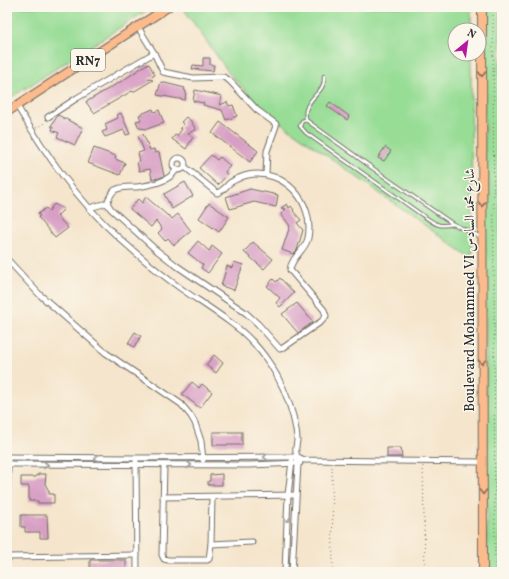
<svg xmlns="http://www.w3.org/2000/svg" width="509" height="579" font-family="Vollkorn,Amiri,serif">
  <rect width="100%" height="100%" fill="#fbf7ec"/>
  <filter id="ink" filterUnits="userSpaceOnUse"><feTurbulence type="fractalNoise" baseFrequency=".025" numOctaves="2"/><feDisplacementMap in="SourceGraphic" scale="8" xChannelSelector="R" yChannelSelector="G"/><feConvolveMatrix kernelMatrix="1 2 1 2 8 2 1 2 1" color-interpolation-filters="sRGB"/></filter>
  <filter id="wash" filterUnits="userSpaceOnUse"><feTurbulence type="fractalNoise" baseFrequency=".012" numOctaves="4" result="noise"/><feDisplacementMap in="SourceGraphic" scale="16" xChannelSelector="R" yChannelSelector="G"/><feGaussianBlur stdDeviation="0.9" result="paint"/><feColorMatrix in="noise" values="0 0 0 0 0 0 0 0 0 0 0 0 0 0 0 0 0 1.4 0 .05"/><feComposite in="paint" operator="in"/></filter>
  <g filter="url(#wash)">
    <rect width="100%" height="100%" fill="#f5e5cc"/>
    <!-- green -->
    <g fill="#98dd96" stroke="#628460">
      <polygon points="7,7 152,7 7,100"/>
      <polygon points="185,7 471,7 471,30 455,30 455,54 471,54 472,259 270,115 250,96 229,73 183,8"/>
      <polygon points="484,7 500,7 501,572 487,572"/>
    </g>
    <g id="blocks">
      <!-- building -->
      <g fill="#d89fc5">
        <polygon points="203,58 210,58 210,65 214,65 213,71 192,69 193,65 203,66"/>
        <polygon points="147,64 147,65 149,64 155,75 148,79 153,80 133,92 132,91 94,113 86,102 125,79"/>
        <polygon points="161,82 185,88 184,90 186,91 185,100 157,95"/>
        <polygon points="195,90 222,96 220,105 227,102 229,106 233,105 237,116 226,120 222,110 203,105 204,103 193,101"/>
        <polygon points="330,102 349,116 347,120 327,106"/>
        <polygon points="153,109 154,112 159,110 164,123 147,129 139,128 136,121 141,120 139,115"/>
        <polygon points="121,113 130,134 126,135 124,130 105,137 102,132 107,130 105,124 118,118 117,115"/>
        <polygon points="58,115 83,128 75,145 57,137 59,133 52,130 53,127 51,126"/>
        <polygon points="186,117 191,121 196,130 188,133 193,137 186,149 172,139 175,135 177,136 182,129 180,128 184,124 181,122"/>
        <polygon points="220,122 258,151 250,162 212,133"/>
        <polygon points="143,134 150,150 154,149 155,153 159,152 164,176 159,178 152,179 150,169 139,171 137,162 140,161 138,153 144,151 138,136"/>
        <polygon points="385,147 391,151 384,161 378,158"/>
        <polygon points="94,148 116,156 115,159 125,163 120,175 88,163"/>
        <polygon points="211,155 217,160 220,157 230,166 225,172 227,175 218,185 199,168"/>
        <polygon points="185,182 193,196 172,209 164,194"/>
        <polygon points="250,189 278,195 276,207 254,202 230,209 226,197"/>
        <polygon points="146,197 168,216 169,215 172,219 178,214 191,231 174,245 168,238 165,241 158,233 162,229 156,221 151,227 130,209 138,199 142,203"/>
        <polygon points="209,203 229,217 219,232 199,218"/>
        <polygon points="54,204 64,209 57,216 68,228 55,238 38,217 40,216 38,214 46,208 49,211"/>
        <polygon points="287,204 289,208 291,206 294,210 293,211 301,220 297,223 303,230 297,250 293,254 282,250 290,226 281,214 286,209 281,208"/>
        <polygon points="198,241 209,251 212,246 222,254 208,273 201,268 203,265 188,253"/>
        <polygon points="253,242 273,259 264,269 244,252"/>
        <polygon points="234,262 243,265 234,290 221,286 227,266 232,268"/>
        <polygon points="280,278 294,293 280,307 276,303 280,298 267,286 273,279 276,282"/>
        <polygon points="297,303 313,322 298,333 282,314"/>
        <polygon points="135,332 141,336 134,347 128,343"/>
        <polygon points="214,355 223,363 216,373 206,365"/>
        <polygon points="192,382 199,388 202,384 212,392 200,408 182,394"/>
        <rect x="213" y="432" width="29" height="13"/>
        <polygon points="387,448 401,448 402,457 387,457"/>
        <polygon points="38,474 46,474 45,484 49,491 49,494 54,494 54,503 38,503 38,501 29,501 29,486 21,486 21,477 36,477 36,475 38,476"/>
        <polygon points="222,474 222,485 208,485 208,481 210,481 210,475"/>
        <polygon points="21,515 47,515 48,538 40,538 40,532 25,532 25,527 21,527"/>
        <polygon points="90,560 126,560 126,572 90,571"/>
      </g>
    </g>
  </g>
  <g filter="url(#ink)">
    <use href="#blocks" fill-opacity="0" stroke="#726c63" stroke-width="1"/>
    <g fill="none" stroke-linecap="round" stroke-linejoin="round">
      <defs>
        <g id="lane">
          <path d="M 306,120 C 306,117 305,113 306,110 C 310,95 326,92 324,76"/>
          <path d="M 453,224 C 437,228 435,223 422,215 L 306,133 L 300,126 L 302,121 L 306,120 L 317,128 L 389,180 L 453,224 L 481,237"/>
        </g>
        <g id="street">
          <polyline points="138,27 154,53 163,72 193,78 223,77 229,80 257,110 276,124 276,126 267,151 266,174"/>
          <path d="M 17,106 C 45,153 77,200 118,237 C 139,256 160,274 183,290 C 199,301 215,311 231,323 C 262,345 283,379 293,416 C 295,424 297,433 297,440 C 297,444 295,448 296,452 C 296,456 298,459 298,464 L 292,572"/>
          <polyline points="48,117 77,98 154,53"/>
          <circle cx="179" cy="164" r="6"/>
          <path d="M 107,203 L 111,209 L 155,249 L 177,266 L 246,313 L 258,324 L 280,349 L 283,348 L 322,321 L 326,316 L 324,310 L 290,270 C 291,257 306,250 308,238 C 315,202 284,168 248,175 C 242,176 237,179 231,182 C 226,186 223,191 217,193 L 185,167"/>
          <path d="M 89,208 L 107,203 C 109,198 111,193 115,190 C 122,186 130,187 137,187 C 150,185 169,182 176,170"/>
          <polyline points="7,259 39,294 106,353 181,404 191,416 195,423 201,441 203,460"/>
          <polyline points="7,457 136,458 292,457 298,457 304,460 483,462"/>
          <polyline points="136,461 137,572"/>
          <polyline points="7,464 249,465 300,463"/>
          <polyline points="164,465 162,555 164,559 168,560 207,560 209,559 211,544 212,497"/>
          <polyline points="163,497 295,495"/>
          <polyline points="7,541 8,457"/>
          <polyline points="211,544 252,542"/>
          <polyline points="7,557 137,555"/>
          <polyline points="285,572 288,495 292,461"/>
        </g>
        <g id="primary">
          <polyline points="482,7 483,572"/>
          <polyline points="7,112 168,7"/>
        </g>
      </defs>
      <!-- lane casing -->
      <use href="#lane" stroke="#726c63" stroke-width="4.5"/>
      <!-- street casing -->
      <use href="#street" stroke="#726c63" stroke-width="7"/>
      <!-- primary casing -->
      <use href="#primary" stroke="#726c63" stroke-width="10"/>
      <!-- path -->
      <g stroke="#726c63" stroke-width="1" stroke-dasharray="1 3" stroke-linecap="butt">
        <polyline points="493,7 495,572"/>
        <polyline points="36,128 46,122"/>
        <polyline points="423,466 425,572"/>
        <polyline points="332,467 333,572"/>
      </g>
      <!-- lane -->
      <use href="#lane" stroke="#fff" stroke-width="2.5"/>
      <!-- street -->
      <use href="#street" stroke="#fff" stroke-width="5"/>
      <!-- primary -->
      <use href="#primary" stroke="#fbbb8c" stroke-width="8"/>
    </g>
    <!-- one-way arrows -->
    <defs><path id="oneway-chevron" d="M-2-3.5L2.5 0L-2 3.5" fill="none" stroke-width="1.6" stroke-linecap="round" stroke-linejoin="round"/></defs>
    <g stroke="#896c57">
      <use href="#oneway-chevron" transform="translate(482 74) rotate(90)"/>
      <use href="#oneway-chevron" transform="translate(482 204) rotate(90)"/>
      <use href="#oneway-chevron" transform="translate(482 362) rotate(90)"/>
      <use href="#oneway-chevron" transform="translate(483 492) rotate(90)"/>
    </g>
    <g stroke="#a0a0a0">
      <use href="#oneway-chevron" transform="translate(266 457) rotate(179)"/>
      <use href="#oneway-chevron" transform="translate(97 458) rotate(-179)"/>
      <use href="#oneway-chevron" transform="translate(46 465)"/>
      <use href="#oneway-chevron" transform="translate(189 465)"/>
      <use href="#oneway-chevron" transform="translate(287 519) rotate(92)"/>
    </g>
  </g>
  <g text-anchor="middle" stroke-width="3" stroke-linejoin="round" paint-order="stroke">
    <!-- shield labels -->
    <rect fill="#fbf7ec" stroke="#696865" stroke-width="1" x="71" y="49" width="34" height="22" rx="3"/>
    <g font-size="13" font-weight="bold" fill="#2b2b2b">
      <text x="88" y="65">RN7</text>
    </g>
    <!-- street labels -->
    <g font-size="14" fill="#2b2b2b" stroke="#fbf7ec">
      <text transform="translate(469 290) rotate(-90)" y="5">Boulevard Mohammed VI شارع محمد السادس</text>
    </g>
  </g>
  <!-- margin -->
  <rect width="509" height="579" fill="none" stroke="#fbf7ec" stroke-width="24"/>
  <!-- north arrow -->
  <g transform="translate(467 42) rotate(29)"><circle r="19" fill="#fbf7ec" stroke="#a8a59f"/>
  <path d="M0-3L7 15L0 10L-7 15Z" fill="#b5179e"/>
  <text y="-6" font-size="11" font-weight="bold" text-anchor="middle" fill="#2b2b2b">N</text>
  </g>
</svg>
